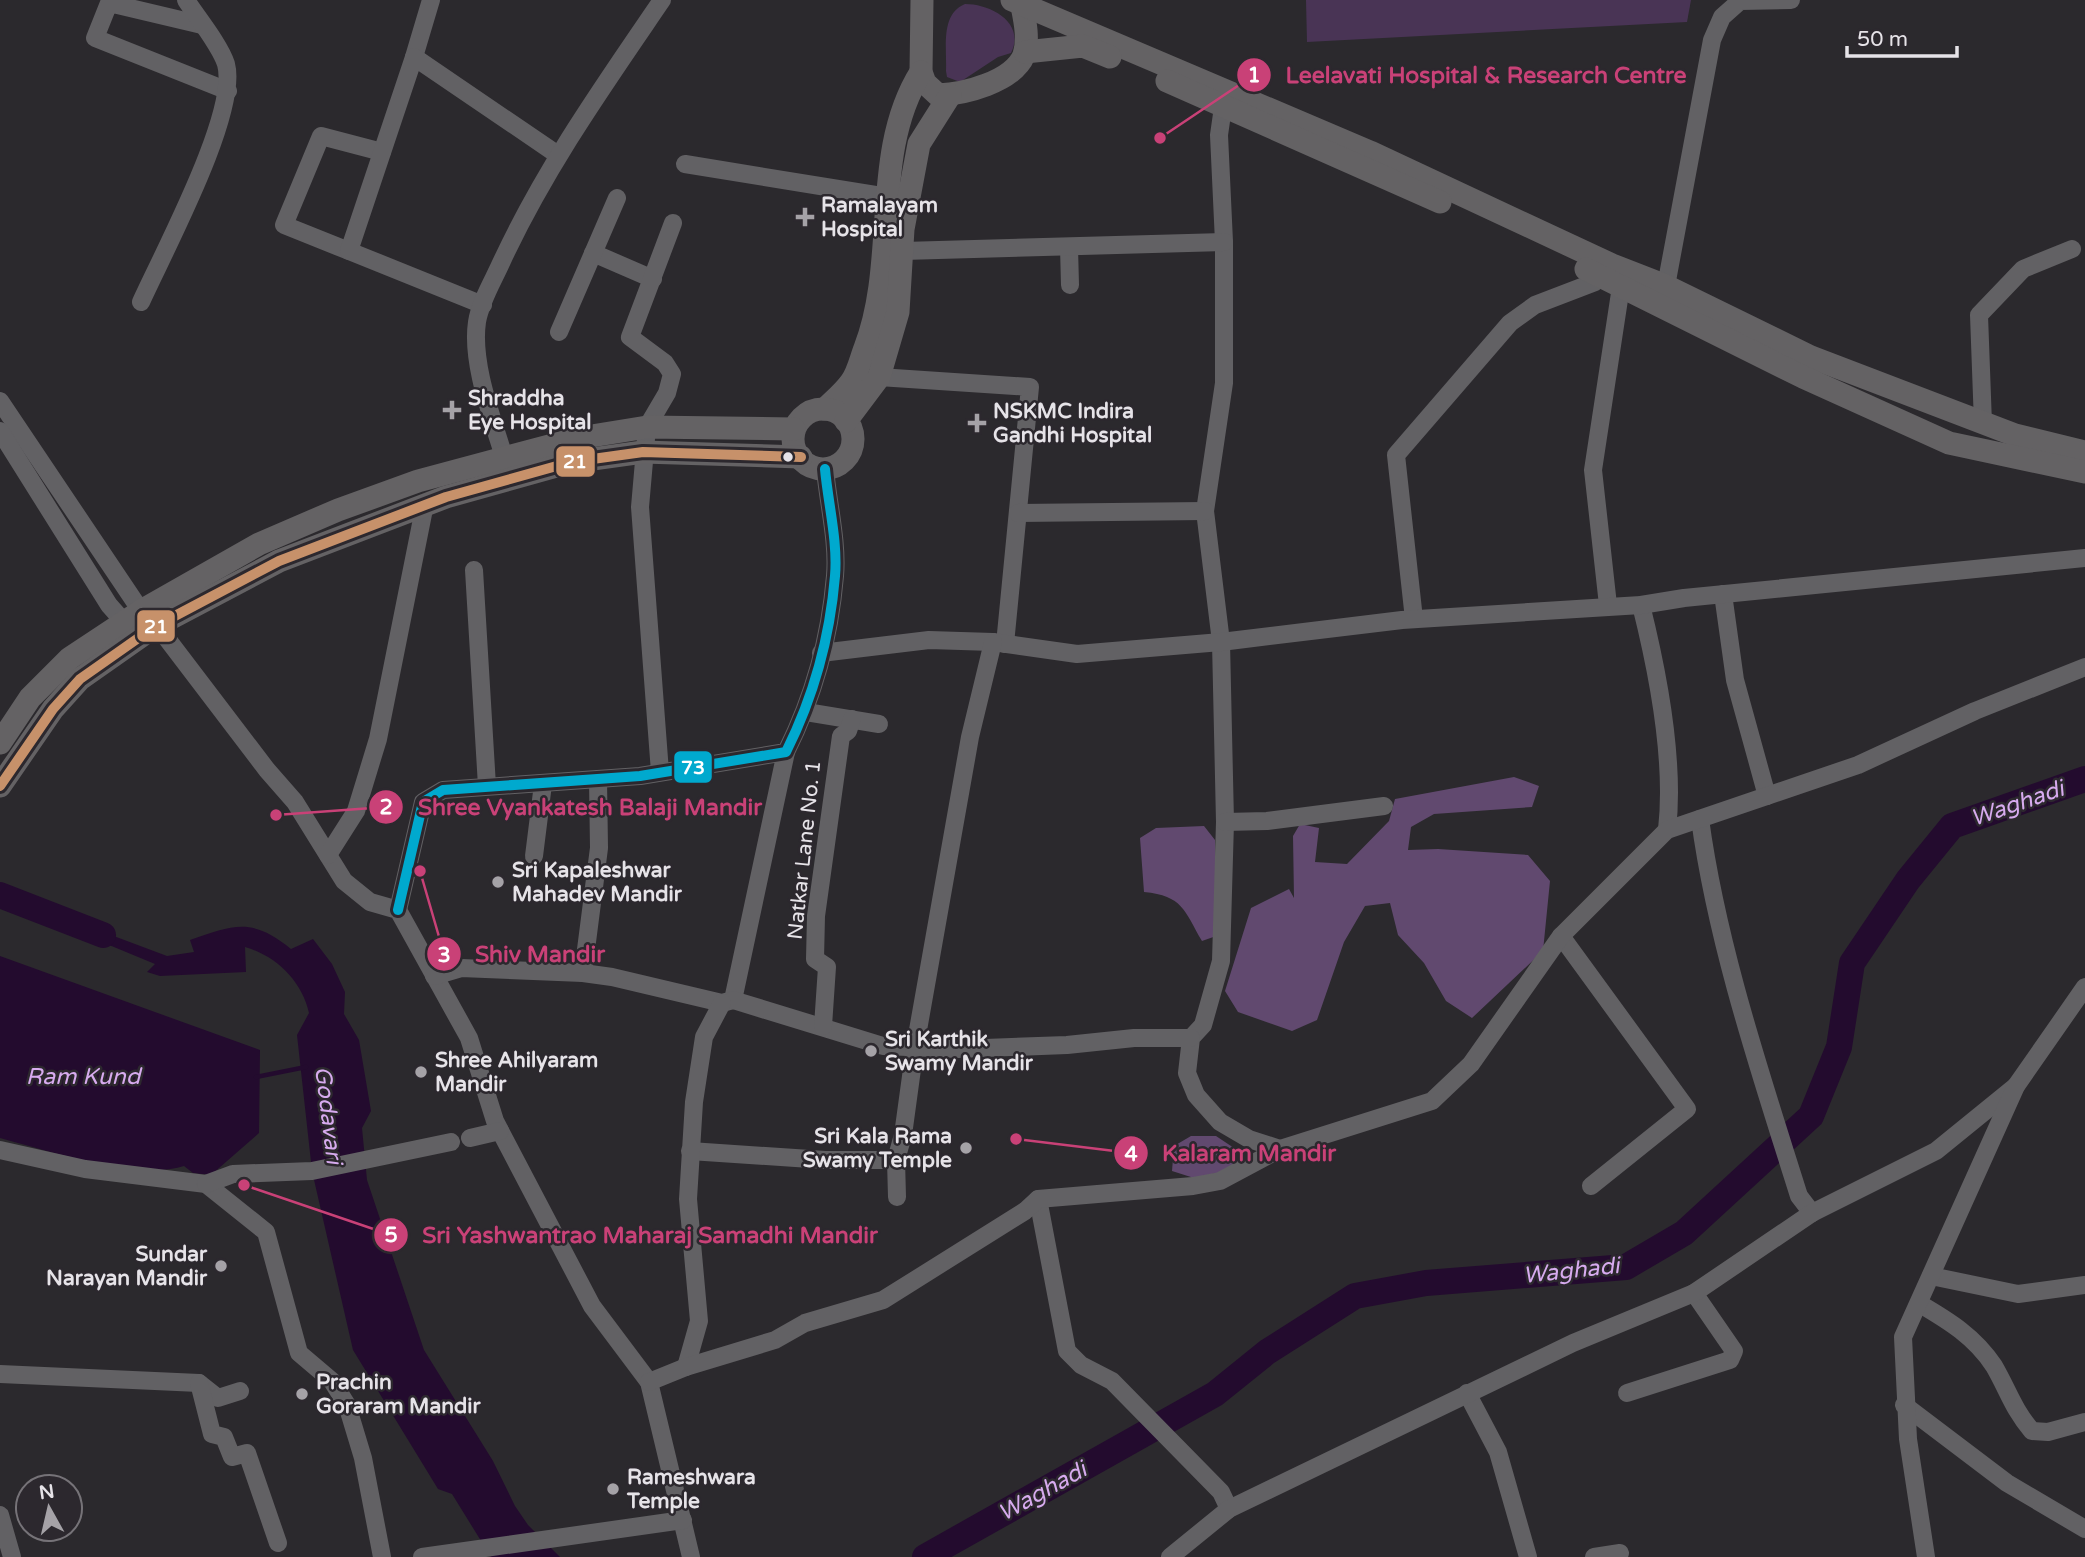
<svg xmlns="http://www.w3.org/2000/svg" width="2085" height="1557" font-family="'Varela Round',sans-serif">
  <rect width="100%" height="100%" fill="#2b292d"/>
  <!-- green -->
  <g fill="#493455">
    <polygon points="1306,0 1691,0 1687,22 1307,42"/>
    <path d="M 965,4 C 991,4 1026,23 1011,53 L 998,57 L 960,82 L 947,77 L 946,71 C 947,48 940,14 965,4 Z"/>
  </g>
  <!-- forest -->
  <g fill="#61496f">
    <polygon points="1514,777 1539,786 1532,807 1434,814 1411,827 1408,850 1438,849 1528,855 1550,881 1543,951 1472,1018 1446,1001 1424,963 1398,935 1390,903 1365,906 1344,942 1317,1020 1292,1031 1238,1012 1225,991 1251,908 1289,889 1294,898 1293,836 1300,824 1319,828 1315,862 1347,864 1389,821 1395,799"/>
    <path d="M 1204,826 L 1215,840 L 1219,935 L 1202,941 C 1184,910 1183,896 1144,892 L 1140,838 L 1156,828 Z"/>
    <polygon points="1191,1136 1216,1136 1246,1156 1240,1168 1194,1178 1172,1171 1174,1146"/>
  </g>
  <!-- water -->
  <g fill="#230b2e">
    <path d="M 71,920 L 167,956 L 194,952 L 190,940 C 234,925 252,917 291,949 L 313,939 L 332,964 L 345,992 L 344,1014 L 359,1040 L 371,1111 L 362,1128 L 367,1180 L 424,1350 L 493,1461 L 515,1506 L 528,1525 L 560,1557 L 491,1557 L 452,1494 L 438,1489 L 353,1350 L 312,1171 L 297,1035 L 309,1013 C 302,981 276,956 245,947 L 246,972 L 160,976 L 147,972 L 155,964 L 68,928 Z"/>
    <path d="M 0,956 L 260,1050 L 259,1133 L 211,1175 L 193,1173 L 184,1166 C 140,1181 45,1150 0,1138 Z"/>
  </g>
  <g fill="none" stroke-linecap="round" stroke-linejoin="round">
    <!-- stream -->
    <polyline stroke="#230b2e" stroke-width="4.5" points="256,1077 306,1067"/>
    <!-- river -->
    <g stroke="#230b2e" stroke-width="26">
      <polyline points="0,895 103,935"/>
      <polyline points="925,1557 1215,1394 1267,1352 1355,1296 1426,1283 1626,1267 1684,1233 1811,1116 1839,1047 1852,963 1908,880 1952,826 2085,779"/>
    </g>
    <!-- minor -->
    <g stroke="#626164" stroke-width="18">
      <polyline points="202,25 109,3 95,38 228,91"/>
      <polyline points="414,57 431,0"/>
      <polyline points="1223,107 1219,135 1224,242 1224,383 1205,511 1221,642 1225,822 1221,961 1203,1025 1191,1038 1187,1073 1196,1095 1220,1122 1249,1139 1280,1149"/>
      <polyline points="685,164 888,197"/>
      <polyline points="1069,247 1070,285"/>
      <polyline points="349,251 284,225 321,136 382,152"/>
      <polyline points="903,251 1224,242"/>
      <polyline points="593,253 653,279"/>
      <polyline points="1666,286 1712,40 1722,17 1740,1 1791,0"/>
      <path d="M 141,302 C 164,251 239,112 226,64 C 220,45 197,17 186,0"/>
      <polyline points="483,305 349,251 414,57 558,155"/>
      <polyline points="559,332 617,198"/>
      <polyline points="879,377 1030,387 1005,644"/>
      <polyline points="0,401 141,611 165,636 267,770 295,802 344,881 370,902 398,910 469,1038 495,1121 592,1306 649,1382 691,1557"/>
      <polyline points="1983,424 1979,315 2023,269 2072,249"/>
      <polyline points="0,431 109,605 124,622 134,624"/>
      <path d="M 504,457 C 492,417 471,363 477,322 C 480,302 493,281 501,263 C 545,168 604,85 662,0"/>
      <polyline points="1018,513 1205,511"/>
      <polyline points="474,570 487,786"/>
      <polyline points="1723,594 1735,680 1767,796"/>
      <polyline points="1608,605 1593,470 1620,293 1626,278"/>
      <path d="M 1641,605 C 1658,673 1675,760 1667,830"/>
      <polyline points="1414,619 1396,455 1510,323 1535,305 1595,282 1607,270"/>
      <polyline points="821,653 929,640 993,642 1077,654 1221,642 1402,620 1641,605 1684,598 2085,558"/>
      <polyline points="806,712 879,724"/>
      <polyline points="660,772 640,507 647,427 667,393 672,374 665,363 630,337 673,223"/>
      <path d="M 1700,819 C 1717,945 1761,1075 1799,1196 L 1812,1213"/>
      <polyline points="1225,822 1267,821 1384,806"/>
      <polyline points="328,855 356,811 378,739 425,504"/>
      <polyline points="534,856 543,784"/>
      <path d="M 398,910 L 423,802 L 443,790 L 640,776 L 786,752 C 813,698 830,636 835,576 C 838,542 828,503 825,469"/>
      <polyline points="1561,936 1687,1109 1591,1186"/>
      <polyline points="583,973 599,848 598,779"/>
      <polyline points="434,976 461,968 583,973 612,977 722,1003 733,1000 786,752"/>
      <polyline points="733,1000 883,1046 958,1049 1067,1045 1134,1038 1191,1038"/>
      <polyline points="823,1026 827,967 815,959 816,916 841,736 848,731 852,719"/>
      <polyline points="470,1138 500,1131"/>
      <polyline points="0,1150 85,1169 206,1184 266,1232 299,1353 332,1381 347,1405 363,1458 382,1557"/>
      <polyline points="690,1151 825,1160 896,1160"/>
      <polyline points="206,1184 233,1174 312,1171 451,1142"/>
      <polyline points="897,1197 896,1160 903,1135 915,1047 970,737 993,642"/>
      <polyline points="1038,1199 1067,1351 1081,1365 1112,1381 1221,1492 1229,1509"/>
      <polyline points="1931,1276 2018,1294 2085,1285"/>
      <path d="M 1920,1304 C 1949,1321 1975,1337 1994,1366 C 2008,1390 2013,1409 2032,1431 L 2048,1432 L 2085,1422"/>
      <polyline points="686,1367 699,1321 688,1199 694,1102 704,1037 722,1003"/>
      <polyline points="0,1374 199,1383 218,1398 240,1391"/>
      <polyline points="649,1382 686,1367 775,1340 805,1323 883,1300 1025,1211 1038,1199 1193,1186 1220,1181 1280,1149 1432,1101 1471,1064 1561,936 1667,830 1858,765 1975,711 2085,667"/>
      <polyline points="199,1383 212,1434 224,1437 232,1457 247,1453 278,1543"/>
      <polyline points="1467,1393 1498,1452 1528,1557"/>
      <polyline points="1627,1393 1730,1360 1734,1351 1694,1293"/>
      <polyline points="1904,1405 2007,1483 2085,1529"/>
      <polyline points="0,1515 12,1557"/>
      <polyline points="422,1557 683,1520"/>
      <polyline points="1170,1557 1229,1509 1573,1343 1694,1293 1812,1213 1936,1151 2016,1086"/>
      <polyline points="1594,1557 1620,1553"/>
      <polyline points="1926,1557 1908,1439 1903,1337 2016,1086 2085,987"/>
    </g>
    <!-- major -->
    <g stroke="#646264" stroke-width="23">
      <path d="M 922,0 L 921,72 L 925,83 L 938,95 C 964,94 1013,82 1024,55 C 1029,39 1025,21 1022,6"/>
      <polyline points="1012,0 1370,152 1612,265 1666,286 1811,357 2015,435 2085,452"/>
      <polyline points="1025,52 1083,46 1110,57"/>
      <polyline points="1167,81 1440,202"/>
      <polyline points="1586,269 1803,377 1949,443 2085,472"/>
      <path d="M 825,409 C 833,401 844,392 851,382 C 858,373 861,358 865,348 C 899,260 870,153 921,72"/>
      <circle cx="823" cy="439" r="30"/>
      <polyline points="846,421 879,377 898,312 903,229 919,144 950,95"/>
      <polyline points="0,743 30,698 70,658 141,611 259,544 338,510 418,481 579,438 647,427 794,429"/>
      <polyline points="0,786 53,709 80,679 154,627 279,561 446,497 571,462 643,452 801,457"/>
    </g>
    <defs>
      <polyline id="bus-1" points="0,786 53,709 80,679 154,627 279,561 446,497 571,462 643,452 801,457"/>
      <path id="bus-2" d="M 398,910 L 423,802 L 443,790 L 640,776 L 786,752 C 813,698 830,636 835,576 C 838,542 828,503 825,469"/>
    </defs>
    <!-- bus-1 casing -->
    <use href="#bus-1" stroke="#2c282e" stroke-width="16"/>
    <!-- bus-2 casing -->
    <use href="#bus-2" stroke="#2c282e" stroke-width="16"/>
    <!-- bus-1 -->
    <use href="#bus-1" stroke="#c7916a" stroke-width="10"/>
    <!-- bus-2 -->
    <use href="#bus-2" stroke="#00a9ce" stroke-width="10"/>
  </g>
  <!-- markers -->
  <g fill="#a5a2a7" stroke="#2c282e" stroke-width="2.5">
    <path d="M801.5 206.5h7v7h7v7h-7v7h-7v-7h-7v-7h7z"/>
    <path d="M448.5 399.5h7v7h7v7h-7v7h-7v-7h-7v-7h7z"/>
    <path d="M973.5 412.5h7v7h7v7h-7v7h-7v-7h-7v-7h7z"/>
    <circle cx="498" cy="882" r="7"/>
    <circle cx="871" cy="1051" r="7"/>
    <circle cx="421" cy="1072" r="7"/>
    <circle cx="966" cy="1148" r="7"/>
    <circle cx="221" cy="1266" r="7"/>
    <circle cx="302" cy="1394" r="7"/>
    <circle cx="613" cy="1489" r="7"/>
  </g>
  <circle fill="#e6e3e8" stroke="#2c282e" stroke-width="2.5" cx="788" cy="457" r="6"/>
  <g text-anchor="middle" stroke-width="5" stroke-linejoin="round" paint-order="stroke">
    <!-- poi labels -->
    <g font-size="21" font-weight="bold" fill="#e6e3e8" stroke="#2c282e" text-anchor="start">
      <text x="821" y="212">Ramalayam<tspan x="821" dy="24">Hospital</tspan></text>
      <text x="468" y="405">Shraddha<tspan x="468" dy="24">Eye Hospital</tspan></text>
      <text x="993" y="418">NSKMC Indira<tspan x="993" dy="24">Gandhi Hospital</tspan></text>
      <text x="512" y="877">Sri Kapaleshwar<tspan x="512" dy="24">Mahadev Mandir</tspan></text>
      <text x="885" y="1046">Sri Karthik<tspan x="885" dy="24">Swamy Mandir</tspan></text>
      <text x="435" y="1067">Shree Ahilyaram<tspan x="435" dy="24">Mandir</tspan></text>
      <text x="952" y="1143" text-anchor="end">Sri Kala Rama<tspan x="952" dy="24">Swamy Temple</tspan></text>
      <text x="207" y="1261" text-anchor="end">Sundar<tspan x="207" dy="24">Narayan Mandir</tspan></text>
      <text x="316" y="1389">Prachin<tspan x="316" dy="24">Goraram Mandir</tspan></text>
      <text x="627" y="1484">Rameshwara<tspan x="627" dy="24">Temple</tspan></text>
    </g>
    <!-- street labels -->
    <g font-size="21" fill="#e6e3e8" stroke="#2c282e">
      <text transform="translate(804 850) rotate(-84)" y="7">Natkar Lane No. 1</text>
    </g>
    <!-- water labels -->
    <g font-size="23" font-style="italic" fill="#d7abef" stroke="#2c282e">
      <text transform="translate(2017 803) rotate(-19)" y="8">Waghadi</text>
      <text x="83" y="1084">Ram Kund</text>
      <text transform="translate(329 1115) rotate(83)" y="8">Godavari</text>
      <text transform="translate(1571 1270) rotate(-6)" y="8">Waghadi</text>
      <text transform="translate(1042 1491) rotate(-29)" y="8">Waghadi</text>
    </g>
  </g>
  <!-- callouts -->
  <path fill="none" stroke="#c94177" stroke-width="2.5" d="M1160 138L1254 75M276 815L386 807M420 871L444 954M1016 1139L1131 1153M244 1185L391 1235"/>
  <g fill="#c94177" stroke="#2c282e" stroke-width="2.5">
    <circle cx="1160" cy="138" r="7"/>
    <circle cx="276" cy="815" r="7"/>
    <circle cx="420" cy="871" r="7"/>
    <circle cx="1016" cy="1139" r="7"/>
    <circle cx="244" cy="1185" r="7"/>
    <circle cx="1254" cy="75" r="18"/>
    <circle cx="386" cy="807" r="18"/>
    <circle cx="444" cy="954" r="18"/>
    <circle cx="1131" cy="1153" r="18"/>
    <circle cx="391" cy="1235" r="18"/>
  </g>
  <g font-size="21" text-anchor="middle" font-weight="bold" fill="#fff">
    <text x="1254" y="82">1</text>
    <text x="386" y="814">2</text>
    <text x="444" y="962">3</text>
    <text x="1131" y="1161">4</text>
    <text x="391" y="1242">5</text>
  </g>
  <g font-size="23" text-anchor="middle" font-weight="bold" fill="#c94177" stroke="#2c282e" stroke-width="5" stroke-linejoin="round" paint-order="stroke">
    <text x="1486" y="83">Leelavati Hospital &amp; Research Centre</text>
    <text x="590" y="815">Shree Vyankatesh Balaji Mandir</text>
    <text x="540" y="962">Shiv Mandir</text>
    <text x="1249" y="1161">Kalaram Mandir</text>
    <text x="650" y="1243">Sri Yashwantrao Maharaj Samadhi Mandir</text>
  </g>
  <g stroke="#2c282e" stroke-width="2.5">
    <rect x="555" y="445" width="41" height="33" rx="7" fill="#c7916a"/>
    <rect x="136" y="609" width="40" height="34" rx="7" fill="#c7916a"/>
    <rect x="673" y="750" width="40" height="34" rx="7" fill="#00a9ce"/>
  </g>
  <g font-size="19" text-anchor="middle" font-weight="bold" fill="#fff">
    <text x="575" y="468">21</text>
    <text x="156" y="633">21</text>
    <text x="693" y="774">73</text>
  </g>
  <!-- north arrow -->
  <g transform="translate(49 1508) rotate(352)"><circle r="33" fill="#2c282e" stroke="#767378" stroke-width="2"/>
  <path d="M0-5L12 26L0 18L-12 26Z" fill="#a5a2a7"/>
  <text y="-10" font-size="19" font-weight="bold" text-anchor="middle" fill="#e6e3e8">N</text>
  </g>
  <!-- scale -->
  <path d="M1847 46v10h110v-10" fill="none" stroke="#e6e3e8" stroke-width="3.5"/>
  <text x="1857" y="46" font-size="21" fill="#e6e3e8" stroke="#2c282e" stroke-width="5" paint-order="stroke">50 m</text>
</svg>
